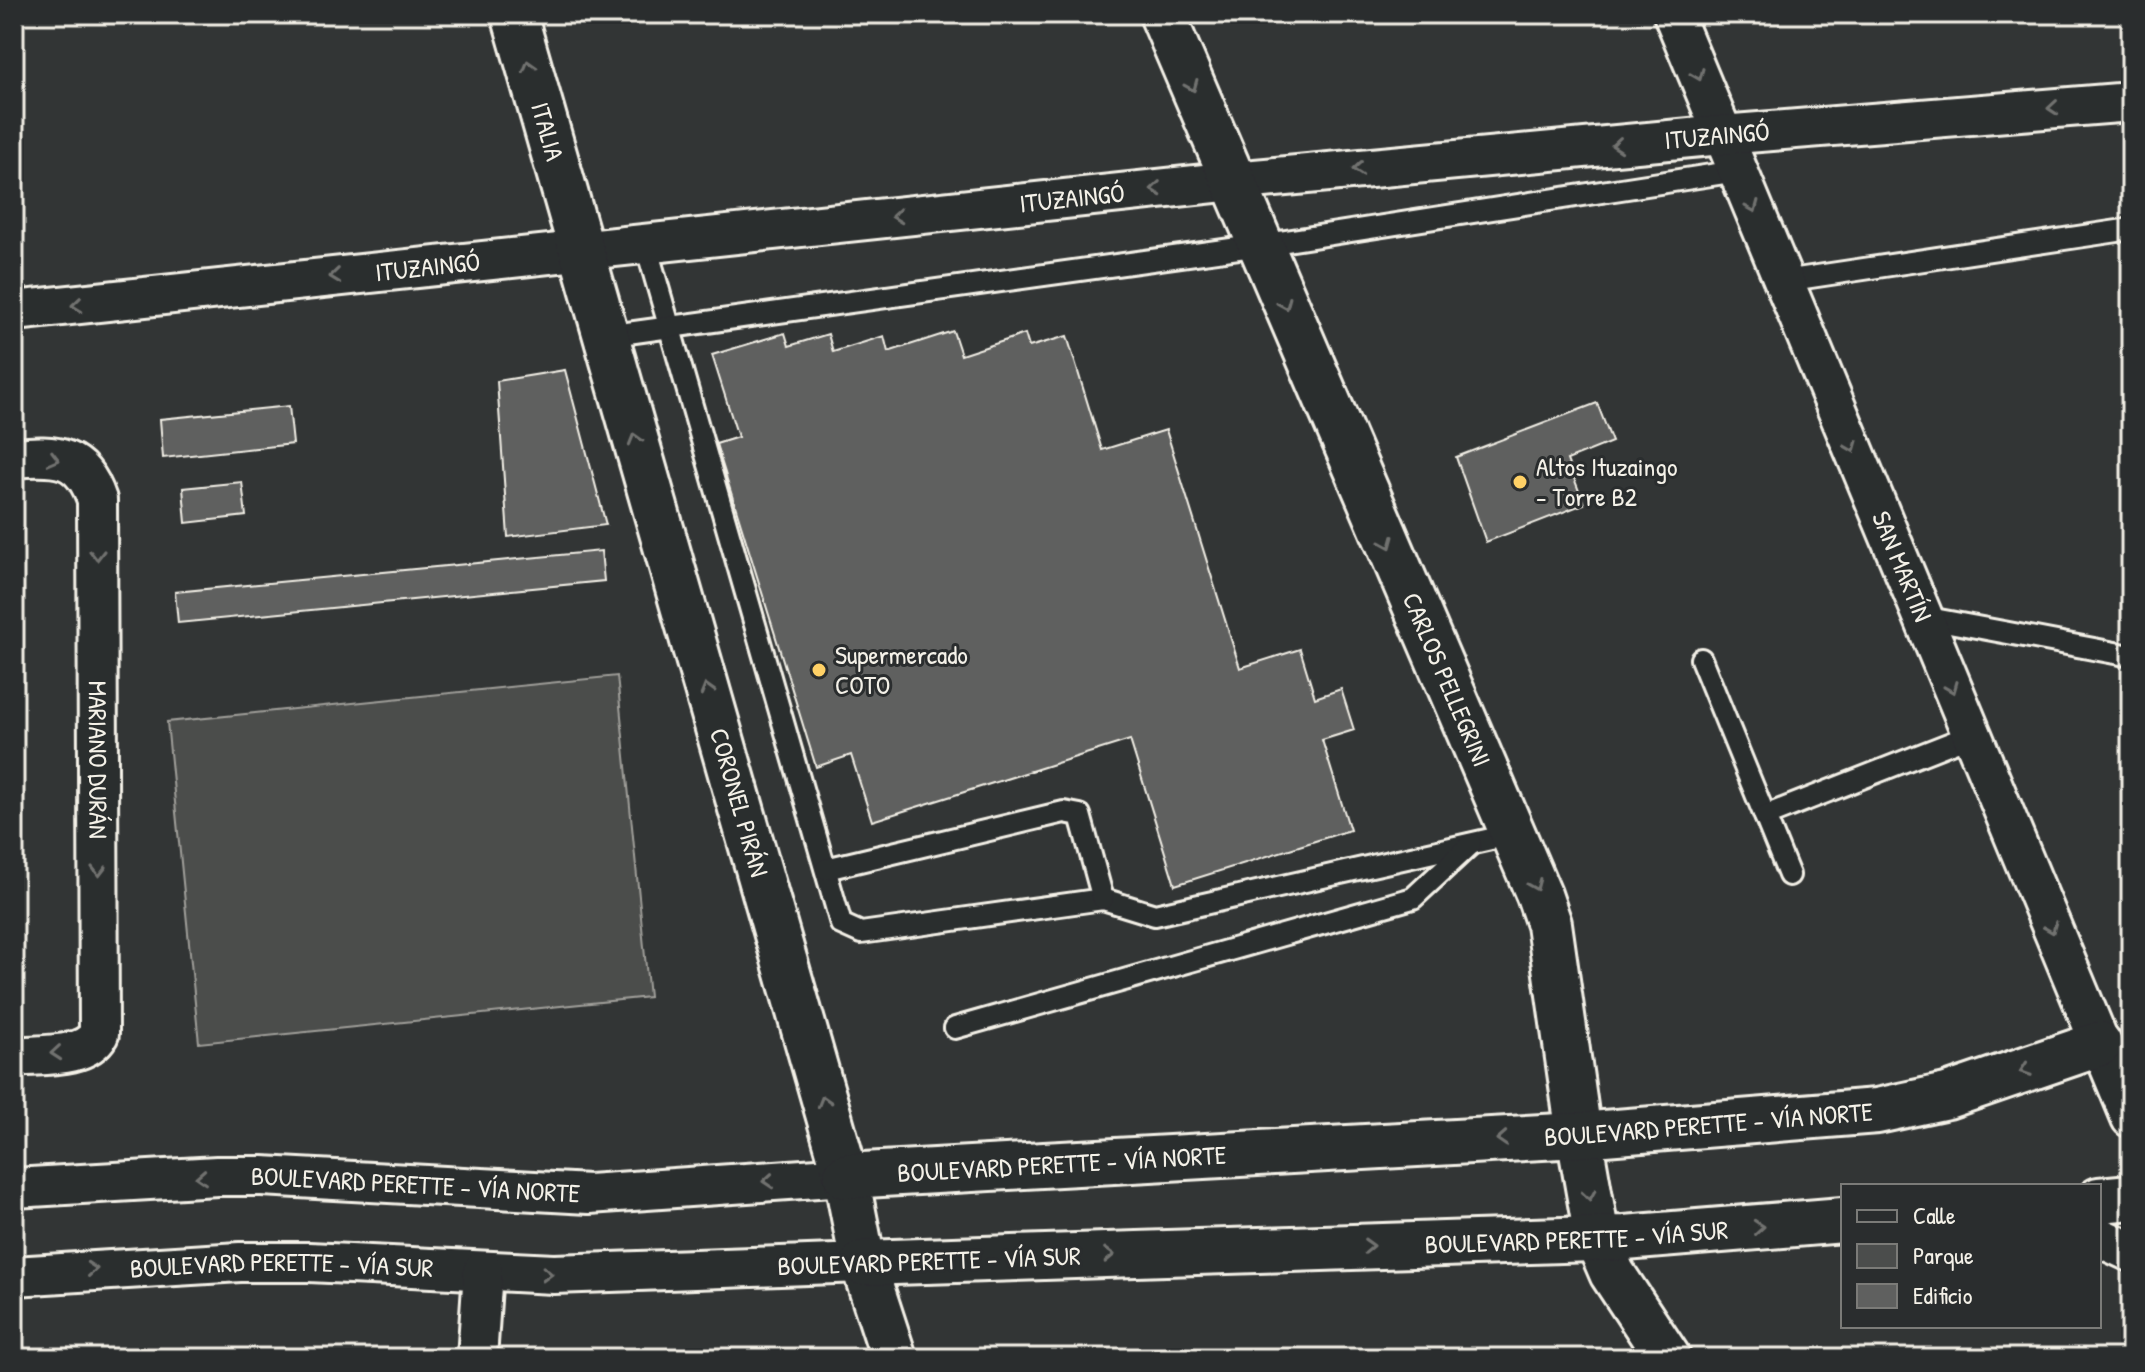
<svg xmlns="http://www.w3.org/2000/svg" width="2145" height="1372" font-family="'Patrick Hand',sans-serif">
  <rect width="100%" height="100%" fill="#323535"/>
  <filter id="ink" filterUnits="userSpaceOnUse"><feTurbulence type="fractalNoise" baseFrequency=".0125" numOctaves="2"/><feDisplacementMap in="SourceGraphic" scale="16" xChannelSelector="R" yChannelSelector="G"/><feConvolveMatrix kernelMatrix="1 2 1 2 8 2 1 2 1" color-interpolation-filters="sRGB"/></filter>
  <g filter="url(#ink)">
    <!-- green -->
    <polygon fill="#4b4d4c" stroke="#a09f9a" stroke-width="2" points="617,676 649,997 199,1043 167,722"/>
    <!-- building -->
    <g fill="#5f605f" stroke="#f4f1e8" stroke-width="2">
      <polygon points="953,331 961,355 1025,334 1029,347 1067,336 1102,450 1166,430 1240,668 1300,649 1315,698 1341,689 1354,730 1322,740 1350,830 1175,885 1130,740 872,821 851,755 816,767 716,444 738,437 712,355 785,333 789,346 828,334 833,352 884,336 888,352"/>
      <polygon points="565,370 606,525 508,537 497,381"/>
      <polygon points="1597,403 1612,442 1567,460 1584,504 1486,542 1456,457"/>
      <polygon points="289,406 293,444 163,458 160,419"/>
      <polygon points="242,482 246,516 186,523 183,488"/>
      <polygon points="601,551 604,581 178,623 175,592"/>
    </g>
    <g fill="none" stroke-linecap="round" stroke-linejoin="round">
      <defs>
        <g id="lane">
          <polyline points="645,242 841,924 861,933 1103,899 1155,915 1513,834"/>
          <polyline points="1784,281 2131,229"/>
          <polyline points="606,336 1260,245 1737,171"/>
          <polyline points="1923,617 2131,656"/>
          <polyline points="1701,659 1789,875"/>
          <polyline points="1765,816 1971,735"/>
          <polyline points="826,869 1064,812 1080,815 1103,899"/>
          <polyline points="955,1028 1413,898 1471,844"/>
        </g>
        <g id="street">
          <path id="s1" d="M 1673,14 L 2131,1118"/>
          <path id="s2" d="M 14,311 L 1233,181 L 1722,135 L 2131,102"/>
          <path id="s3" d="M 14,458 C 57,454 82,455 97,500 L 99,1034 C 85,1059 40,1054 14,1057"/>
          <path id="s4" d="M 14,1188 L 217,1176 L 262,1176 L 589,1194 L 846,1176"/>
          <polyline points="2099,1237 2131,1252"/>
          <path id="s5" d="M 14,1276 L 240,1262 L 309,1262 L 554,1274 L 863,1263"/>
          <polyline points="477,1358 483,1271"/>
        </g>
        <g id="secondary">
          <path id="s6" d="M 514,14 L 846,1176 L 863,1263 L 894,1358"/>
          <path id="s7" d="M 1162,14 L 1539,895 L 1549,924 L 1579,1135 L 1597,1238 L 1612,1273 L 1668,1358"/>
          <path id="s8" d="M 846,1176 L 1579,1135 L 1877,1111 L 1947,1096 L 2099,1044"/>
          <polyline points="2099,1200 2131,1197"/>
          <path id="s9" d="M 863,1263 L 1625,1238 L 1843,1220"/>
        </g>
      </defs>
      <!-- lane casing -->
      <use href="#lane" stroke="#f4f1e8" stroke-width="26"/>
      <!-- street casing -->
      <use href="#street" stroke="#f4f1e8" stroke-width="44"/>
      <!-- secondary casing -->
      <use href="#secondary" stroke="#f4f1e8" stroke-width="50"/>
      <!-- lane -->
      <use href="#lane" stroke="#2a2d2e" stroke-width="20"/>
      <!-- street -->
      <use href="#street" stroke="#2a2d2e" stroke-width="38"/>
      <!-- secondary -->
      <use href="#secondary" stroke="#2a2d2e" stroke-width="44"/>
    </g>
    <!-- one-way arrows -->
    <defs><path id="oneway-chevron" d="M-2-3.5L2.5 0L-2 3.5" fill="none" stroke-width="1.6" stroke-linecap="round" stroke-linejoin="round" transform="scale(2)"/></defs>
    <g stroke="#71726f">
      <use href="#oneway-chevron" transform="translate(529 66) rotate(-106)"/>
      <use href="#oneway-chevron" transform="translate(1698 75) rotate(68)"/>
      <use href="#oneway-chevron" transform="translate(1192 86) rotate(67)"/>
      <use href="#oneway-chevron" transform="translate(2053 108) rotate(175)"/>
      <use href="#oneway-chevron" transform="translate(1617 145) rotate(175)"/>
      <use href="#oneway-chevron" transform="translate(1358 169) rotate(175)"/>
      <use href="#oneway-chevron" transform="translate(1156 189) rotate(174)"/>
      <use href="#oneway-chevron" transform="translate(1753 207) rotate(67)"/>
      <use href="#oneway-chevron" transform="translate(897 216) rotate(174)"/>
      <use href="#oneway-chevron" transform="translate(335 276) rotate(174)"/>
      <use href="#oneway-chevron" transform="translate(1285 304) rotate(67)"/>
      <use href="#oneway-chevron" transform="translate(77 305) rotate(174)"/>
      <use href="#oneway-chevron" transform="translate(635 439) rotate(-106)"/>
      <use href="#oneway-chevron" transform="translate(1852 447) rotate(68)"/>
      <use href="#oneway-chevron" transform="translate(54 459) rotate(14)"/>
      <use href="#oneway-chevron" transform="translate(1388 543) rotate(67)"/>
      <use href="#oneway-chevron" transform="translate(97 555) rotate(90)"/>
      <use href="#oneway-chevron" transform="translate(1952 688) rotate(68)"/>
      <use href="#oneway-chevron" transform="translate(707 689) rotate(-106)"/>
      <use href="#oneway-chevron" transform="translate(99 871) rotate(90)"/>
      <use href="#oneway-chevron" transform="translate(1535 885) rotate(67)"/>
      <use href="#oneway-chevron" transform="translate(2051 928) rotate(68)"/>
      <use href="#oneway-chevron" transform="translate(56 1053) rotate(175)"/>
      <use href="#oneway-chevron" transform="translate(2025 1070) rotate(161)"/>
      <use href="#oneway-chevron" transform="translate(824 1101) rotate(-106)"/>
      <use href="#oneway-chevron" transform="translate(1502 1139) rotate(177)"/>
      <use href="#oneway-chevron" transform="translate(201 1177) rotate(177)"/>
      <use href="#oneway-chevron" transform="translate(768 1181) rotate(176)"/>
      <use href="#oneway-chevron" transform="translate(1589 1195) rotate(81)"/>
      <use href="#oneway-chevron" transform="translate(1759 1227) rotate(-5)"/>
      <use href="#oneway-chevron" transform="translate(1369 1246) rotate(-2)"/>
      <use href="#oneway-chevron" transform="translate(1109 1255) rotate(-2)"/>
      <use href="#oneway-chevron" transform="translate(92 1269) rotate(-5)"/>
      <use href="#oneway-chevron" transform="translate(547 1274) rotate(2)"/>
    </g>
  </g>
  <!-- markers -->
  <g fill="#ffd166" stroke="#2a2d2e" stroke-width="3">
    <circle cx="1520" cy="482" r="8"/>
    <circle cx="819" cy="670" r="8"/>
  </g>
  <g text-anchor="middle" stroke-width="6" stroke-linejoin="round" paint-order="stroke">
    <!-- street labels -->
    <g font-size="26" fill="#f4f1e8" stroke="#2a2d2e">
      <text dy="9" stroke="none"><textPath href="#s6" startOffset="122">ITALIA</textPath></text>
      <text dy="9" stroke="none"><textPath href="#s2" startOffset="1712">ITUZAINGÓ</textPath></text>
      <text dy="9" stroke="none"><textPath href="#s2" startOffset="1064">ITUZAINGÓ</textPath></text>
      <text dy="9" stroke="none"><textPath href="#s2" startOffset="416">ITUZAINGÓ</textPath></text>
      <text dy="9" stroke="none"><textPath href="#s1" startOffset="598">SAN MARTÍN</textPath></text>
      <text dy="9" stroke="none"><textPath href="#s7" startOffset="724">CARLOS PELLEGRINI</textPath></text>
      <text dy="9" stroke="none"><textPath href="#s3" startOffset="364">MARIANO DURÁN</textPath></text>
      <text dy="9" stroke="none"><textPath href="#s6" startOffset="820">CORONEL PIRÁN</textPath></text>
      <text dy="9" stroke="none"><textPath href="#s8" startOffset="864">BOULEVARD PERETTE - VÍA NORTE</textPath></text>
      <text dy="9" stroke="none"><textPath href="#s8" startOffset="216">BOULEVARD PERETTE - VÍA NORTE</textPath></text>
      <text dy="9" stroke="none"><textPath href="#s4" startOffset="402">BOULEVARD PERETTE - VÍA NORTE</textPath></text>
      <text dy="9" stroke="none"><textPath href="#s9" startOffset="714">BOULEVARD PERETTE - VÍA SUR</textPath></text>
      <text transform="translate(929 1261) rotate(-2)" y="9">BOULEVARD PERETTE - VÍA SUR</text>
      <text dy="9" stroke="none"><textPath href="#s5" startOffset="268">BOULEVARD PERETTE - VÍA SUR</textPath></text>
    </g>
    <!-- poi labels -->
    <g font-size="26" fill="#f4f1e8" stroke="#2a2d2e" text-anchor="start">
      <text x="1536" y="476">Altos Ituzaingo<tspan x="1536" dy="30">- Torre B2</tspan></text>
      <text x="835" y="664">Supermercado<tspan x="835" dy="30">COTO</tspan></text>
    </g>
  </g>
  <!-- margin -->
  <rect width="2145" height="1372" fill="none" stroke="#2a2d2e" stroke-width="48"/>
  <rect x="24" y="24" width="2097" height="1324" fill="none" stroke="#f4f1e8" stroke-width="3" filter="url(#ink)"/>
  <!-- legend -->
  <rect x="1841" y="1184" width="260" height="144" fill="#2a2d2e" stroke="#7b7b78" stroke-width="2"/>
  <rect x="1857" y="1210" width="40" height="12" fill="#2a2d2e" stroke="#7b7b78" stroke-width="2"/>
  <text x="1913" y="1224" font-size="24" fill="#f4f1e8">Calle</text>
  <rect x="1857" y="1244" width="40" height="24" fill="#4b4d4c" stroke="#7b7b78" stroke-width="2"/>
  <text x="1913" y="1264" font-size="24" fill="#f4f1e8">Parque</text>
  <rect x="1857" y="1284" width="40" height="24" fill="#5f605f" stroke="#7b7b78" stroke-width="2"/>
  <text x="1913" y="1304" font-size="24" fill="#f4f1e8">Edificio</text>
</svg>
